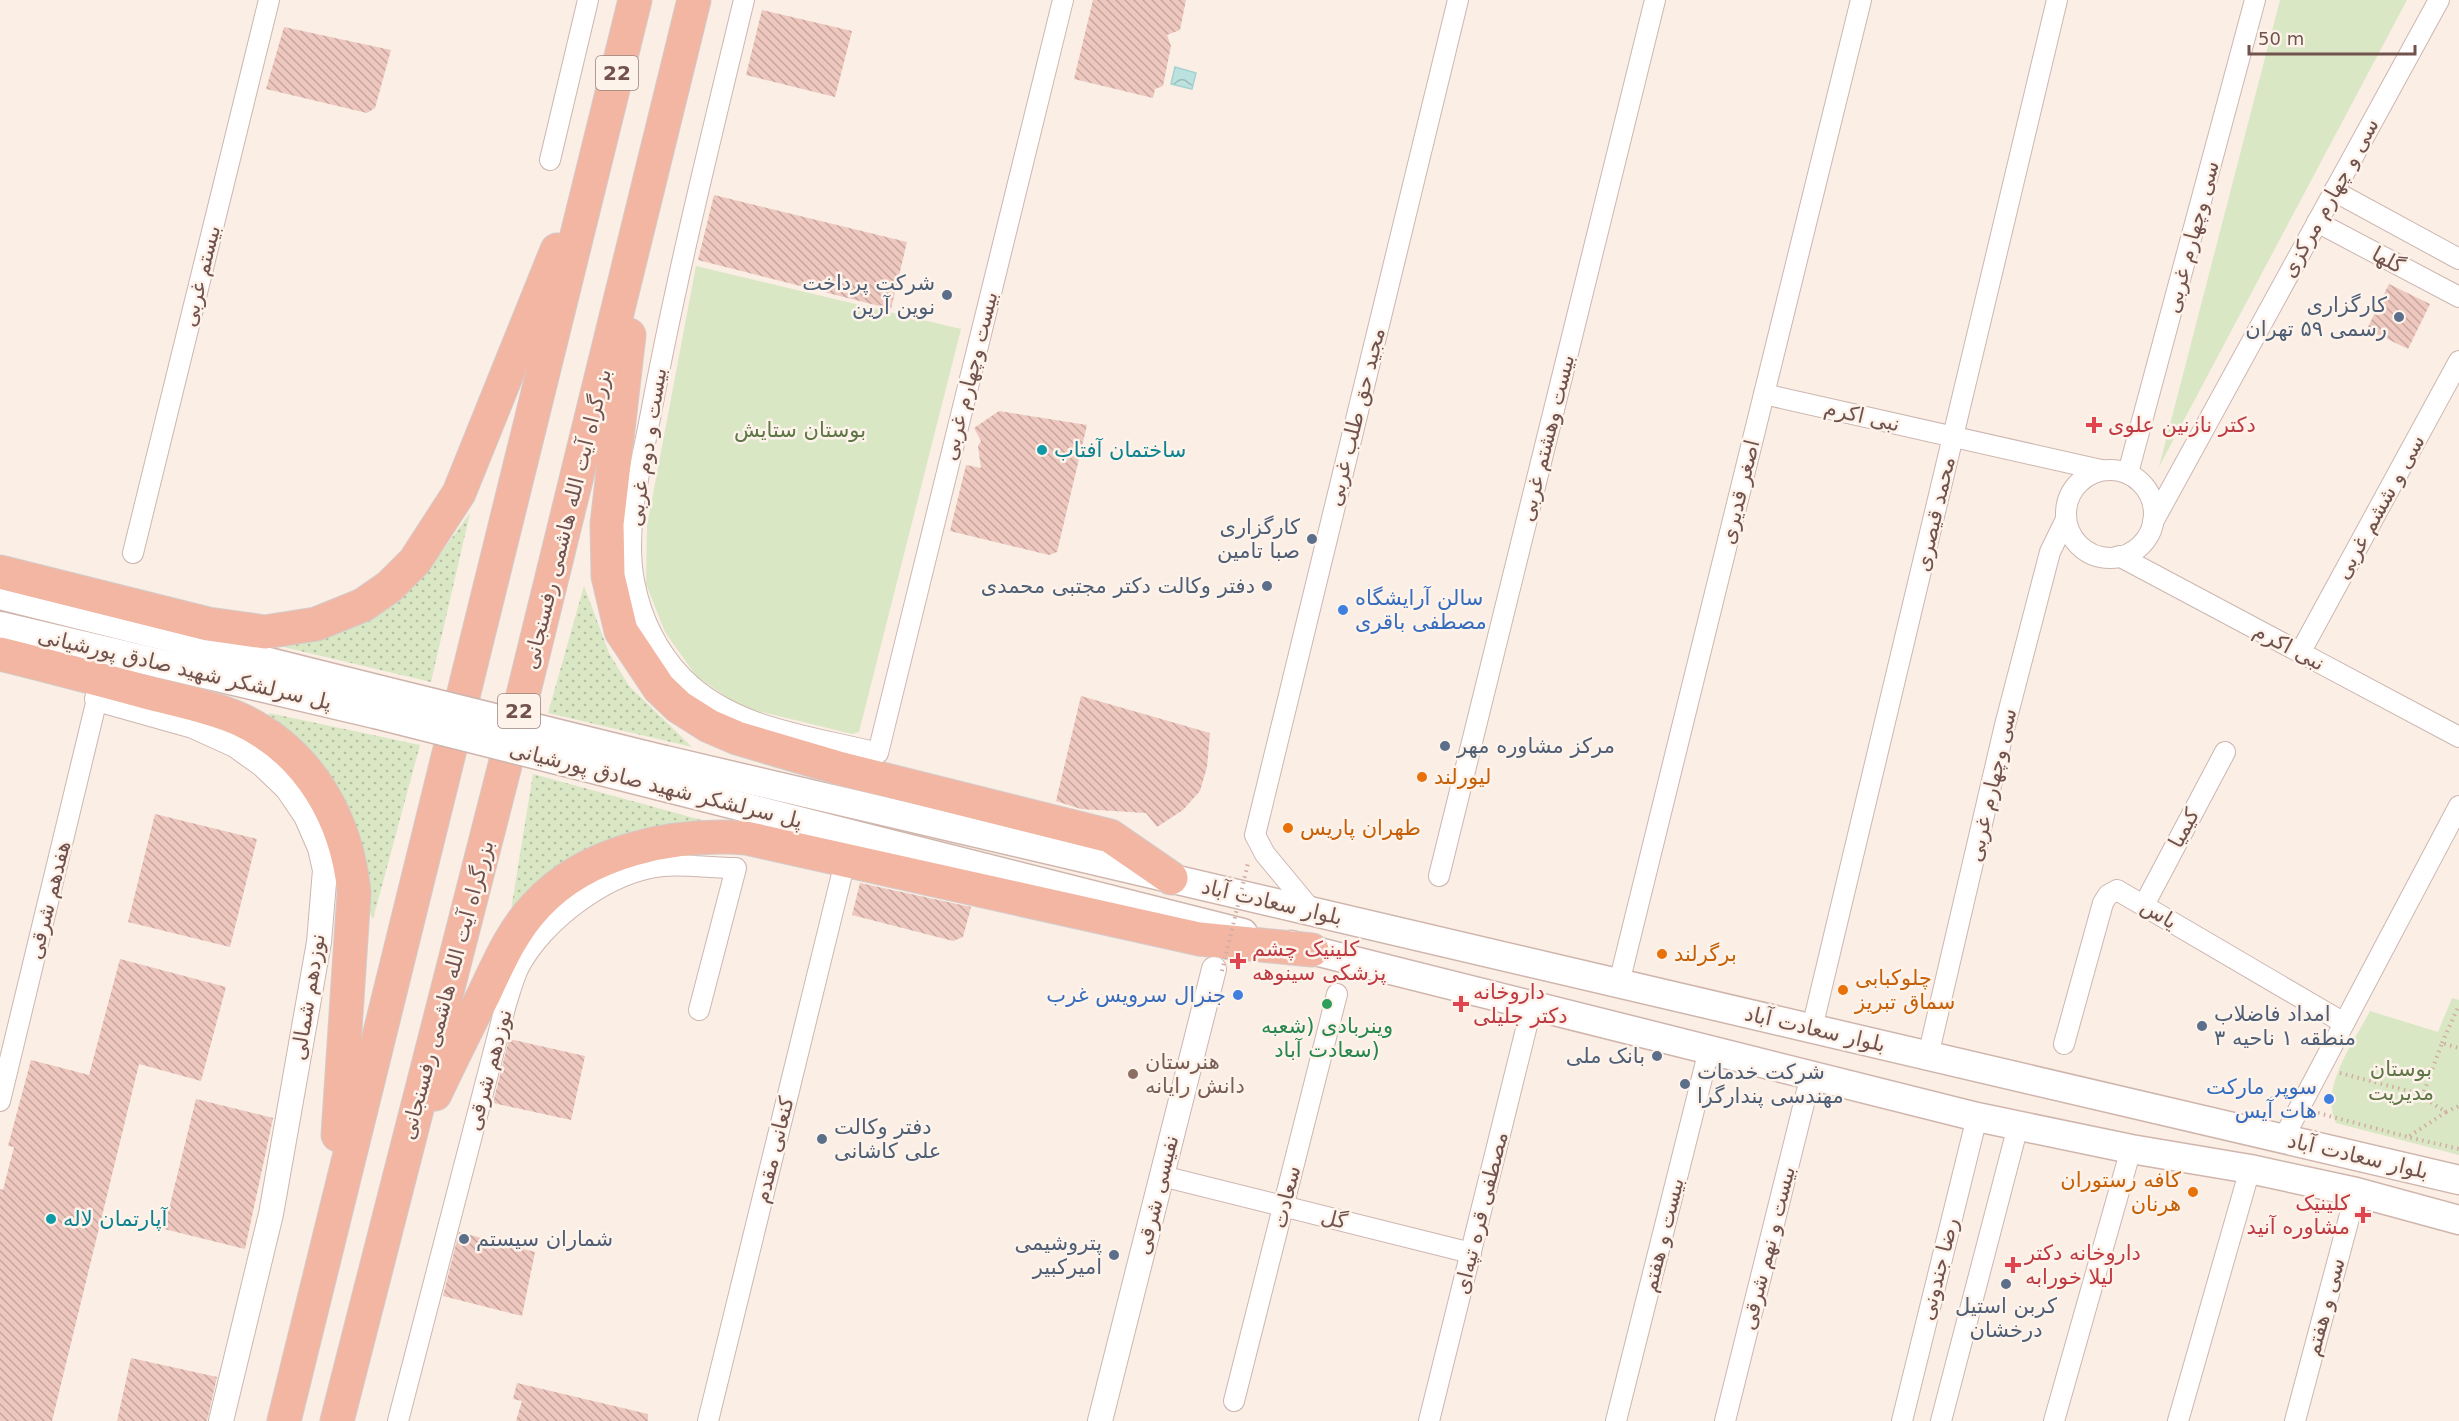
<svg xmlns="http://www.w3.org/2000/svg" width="2459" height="1421" font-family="'DejaVu Sans','Noto Naskh Arabic',sans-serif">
  <defs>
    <pattern id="grass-dots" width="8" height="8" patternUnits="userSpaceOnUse" patternTransform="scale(1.5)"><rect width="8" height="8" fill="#dae7c5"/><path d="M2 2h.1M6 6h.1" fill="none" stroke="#b5bea2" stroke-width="1.8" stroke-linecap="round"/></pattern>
    <pattern id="water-waves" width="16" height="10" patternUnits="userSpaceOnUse" patternTransform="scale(1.5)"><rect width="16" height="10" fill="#bce2e0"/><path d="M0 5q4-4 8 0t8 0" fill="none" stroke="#9dbab8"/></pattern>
    <pattern id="building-back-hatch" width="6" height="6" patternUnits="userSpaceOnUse" patternTransform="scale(1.5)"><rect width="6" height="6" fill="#eec8bf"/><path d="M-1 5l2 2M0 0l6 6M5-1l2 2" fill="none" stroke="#c5a59d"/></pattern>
  </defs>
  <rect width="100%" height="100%" fill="#faeee5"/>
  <!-- grass -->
  <g fill="url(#grass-dots)">
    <polygon points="470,513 431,682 275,645 406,589 433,564"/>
    <polygon points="584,586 609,653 629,686 692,747 548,713"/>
    <polygon points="269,713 420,745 373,919 267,723"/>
    <polygon points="533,774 709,822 510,916"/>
  </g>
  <!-- park -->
  <g fill="#dae7c5">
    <polygon points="2280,0 2407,0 2159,467"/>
    <polygon points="696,266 961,329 859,732 852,734 741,707 696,676 665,632 646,584 647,526"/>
    <path d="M 2452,998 L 2459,1000 L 2459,1155 L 2336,1123 C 2319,1088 2354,1042 2370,1011 L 2438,1032 Z"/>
  </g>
  <!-- water -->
  <polygon fill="url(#water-waves)" stroke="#a3d3d1" stroke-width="1.5" points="1175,67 1196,73 1192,89 1171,84"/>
  <!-- building -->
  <g fill="url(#building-back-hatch)">
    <polygon points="1093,0 1186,0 1180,30 1167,35 1171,46 1163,86 1155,89 1153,98 1074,79"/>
    <polygon points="762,10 852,31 835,97 746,75"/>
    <polygon points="284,27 391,50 375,108 367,113 266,89"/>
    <polygon points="714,195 907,242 891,309 698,260"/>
    <polygon points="2389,284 2430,304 2408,349 2367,329"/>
    <polygon points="999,411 1087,425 1057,552 1049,555 950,531 966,465 981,468 978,446 981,441 974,428"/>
    <polygon points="1081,696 1210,733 1207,767 1200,791 1183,810 1157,827 1146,813 1081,809 1056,801"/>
    <polygon points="155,814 257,839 230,947 128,922"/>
    <polygon points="860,883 971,907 963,937 953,941 852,915"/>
    <polygon points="120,959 226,987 201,1081 139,1064 52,1421 0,1421 0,1189 3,1190 14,1147 8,1146 31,1060 89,1075"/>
    <polygon points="509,1039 585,1056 571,1120 493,1103"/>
    <polygon points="196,1099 273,1118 245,1249 164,1229"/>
    <polygon points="459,1232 535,1252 522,1316 443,1296"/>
    <polygon points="131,1358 217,1377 207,1421 117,1421"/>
    <polygon points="517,1383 648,1414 648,1421 516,1421 522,1401 513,1399"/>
  </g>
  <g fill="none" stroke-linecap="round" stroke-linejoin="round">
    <defs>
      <g id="minor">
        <path d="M 744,0 C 711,137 677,274 651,413 C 641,466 624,527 634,581 C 641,618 657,651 683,678 C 733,729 811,736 878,753 L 1063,0"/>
        <polyline points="550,160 588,0"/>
        <polyline points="2334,191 2459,259"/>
        <polyline points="2317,222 2459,297"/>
        <polyline points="1764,394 2101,470"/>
        <circle cx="2110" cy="514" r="44"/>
        <polyline points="2128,473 2255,0"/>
        <polyline points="2153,522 2439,0"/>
        <polyline points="133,553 269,0"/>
        <polyline points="2119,556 2459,737"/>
        <polyline points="2300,653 2459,361"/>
        <polyline points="1439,876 1655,0"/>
        <polyline points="2144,905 2225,752"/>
        <polyline points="1313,912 1265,854 1255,835 1458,0"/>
        <polyline points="1619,983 1861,0"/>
        <polyline points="1812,1028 2057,0"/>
        <polyline points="2064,1044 2103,903 2108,895 2117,890 2344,1023"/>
        <polyline points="1928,1056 2005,725 2050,552 2066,519"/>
        <polyline points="0,1101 97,699"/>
        <polyline points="2283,1139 2459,806"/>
        <polyline points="1162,1176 1471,1253"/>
        <polyline points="1234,1401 1337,994"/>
        <path d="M 398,1421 L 506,1004 C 510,992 513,980 518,969 C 542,921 609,871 663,866 C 686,864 712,868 736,868 L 699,1010"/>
        <polyline points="708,1421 841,878"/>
        <polyline points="1429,1421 1532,1005"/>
        <polyline points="1616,1421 1709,1050"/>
        <polyline points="1725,1421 1811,1075"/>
        <polyline points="1902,1421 1977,1117"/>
        <polyline points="1941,1421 2018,1126"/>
        <polyline points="2054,1421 2131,1149"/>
        <polyline points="2178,1421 2250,1169"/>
        <polyline points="2295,1421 2356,1192"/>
      </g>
      <g id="tertiary">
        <polyline points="97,699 193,726 235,745 263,765 287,788 306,816 320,848 325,870 319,942 271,1214 221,1421"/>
        <polyline points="1100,1421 1214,969"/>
      </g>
      <g id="secondary">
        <polyline points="0,595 381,690"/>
        <polyline points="0,626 375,714"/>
        <polyline points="665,760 2459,1180"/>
        <polyline points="660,786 1243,933"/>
        <polyline points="1291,945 1977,1117 2131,1149 2250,1169 2356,1192 2459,1220"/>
      </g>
      <g id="trunk">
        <polyline points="629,335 607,524 608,576 621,631 659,688 679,707 709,726 737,738 842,769 1110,836 1171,878"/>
        <polyline points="0,572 208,624 265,632 316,624 363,605 389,587 415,561 459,493 557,250"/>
        <path d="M 0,654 C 49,666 98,679 146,692 C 176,700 210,706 239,719 C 309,751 347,819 354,893 L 338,1135"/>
        <path d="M 435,1094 C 451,1060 468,1026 485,992 C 499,962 513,930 536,906 C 587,850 674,833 746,838 L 1199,939 L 1312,950"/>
        <polyline points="284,1421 635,0"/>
        <polyline points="337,1421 524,691 694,0"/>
      </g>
    </defs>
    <!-- minor casing -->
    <use href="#minor" stroke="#cdb6b0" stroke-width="22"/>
    <!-- tertiary casing -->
    <use href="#tertiary" stroke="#cdb6b0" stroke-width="26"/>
    <!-- secondary casing -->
    <use href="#secondary" stroke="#d0b5ad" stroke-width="31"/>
    <!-- trunk casing -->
    <use href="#trunk" stroke="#d4cbca" stroke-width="35"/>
    <!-- path -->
    <g stroke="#d2aba3" stroke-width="4" stroke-dasharray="1.5 4.5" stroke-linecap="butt">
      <polyline points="2442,1043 2459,1005"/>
      <polyline points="2340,1073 2416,1093 2446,1112 2459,1106"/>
      <polyline points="2422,1097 2442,1043 2459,1048"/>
      <polyline points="2446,1112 2408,1137 2459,1149"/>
      <polyline points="2318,1113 2408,1137"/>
    </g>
    <!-- minor -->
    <use href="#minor" stroke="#fff" stroke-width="20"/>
    <!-- tertiary -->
    <use href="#tertiary" stroke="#fff" stroke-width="24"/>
    <!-- secondary -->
    <use href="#secondary" stroke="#fff" stroke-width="28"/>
    <!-- trunk -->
    <use href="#trunk" stroke="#f2b6a2" stroke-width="33"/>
    <defs>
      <g id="secondary-bridge">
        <polyline points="381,690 665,760"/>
        <polyline points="375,714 660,786"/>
      </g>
    </defs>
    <!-- secondary-bridge casing -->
    <use href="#secondary-bridge" stroke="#d0b5ad" stroke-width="31" stroke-linecap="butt"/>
    <!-- path-bridge -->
    <polyline stroke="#d2aba3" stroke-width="4" stroke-dasharray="1.5 4.5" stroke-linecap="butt" points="1222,971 1248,863"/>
    <!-- secondary-bridge -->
    <use href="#secondary-bridge" stroke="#fff" stroke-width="28"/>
  </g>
  <!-- markers -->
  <g fill="#5c6f8a" stroke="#fdf3eb" stroke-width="2">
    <circle cx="947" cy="295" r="6"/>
    <circle cx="2399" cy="317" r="6"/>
    <circle cx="1312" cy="539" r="6"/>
    <circle cx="1267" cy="586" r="6"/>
    <circle cx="1445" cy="746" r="6"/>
    <circle cx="2202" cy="1026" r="6"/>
    <circle cx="1657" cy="1056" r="6"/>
    <circle cx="1685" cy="1084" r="6"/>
    <circle cx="822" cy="1139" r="6"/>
    <circle cx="464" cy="1239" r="6"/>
    <circle cx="1114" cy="1255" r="6"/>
    <circle cx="2006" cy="1284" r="6"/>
  </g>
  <g fill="#e0444e" stroke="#fdf3eb" stroke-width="2">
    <path d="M2091 416h6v6h6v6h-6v6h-6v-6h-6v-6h6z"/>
    <path d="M1235 952h6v6h6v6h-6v6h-6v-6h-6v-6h6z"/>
    <path d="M1458 995h6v6h6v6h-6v6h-6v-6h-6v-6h6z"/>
    <path d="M2360 1206h6v6h6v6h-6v6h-6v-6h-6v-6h6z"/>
    <path d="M2010 1256h6v6h6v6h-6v6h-6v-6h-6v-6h6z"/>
  </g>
  <g fill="#0f9aa8" stroke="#fdf3eb" stroke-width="2">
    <circle cx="1042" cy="450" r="6"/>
    <circle cx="51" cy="1219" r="6"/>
  </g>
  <g fill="#3f7fe0" stroke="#fdf3eb" stroke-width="2">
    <circle cx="1343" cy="610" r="6"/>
    <circle cx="1238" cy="995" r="6"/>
    <circle cx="2329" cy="1099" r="6"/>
  </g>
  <g fill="#e8710a" stroke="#fdf3eb" stroke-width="2">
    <circle cx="1422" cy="777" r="6"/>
    <circle cx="1288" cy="828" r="6"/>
    <circle cx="1662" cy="954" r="6"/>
    <circle cx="1843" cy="990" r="6"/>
    <circle cx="2193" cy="1192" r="6"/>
  </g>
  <circle fill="#2e9e5b" stroke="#fdf3eb" stroke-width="2" cx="1327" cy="1004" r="6"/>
  <circle fill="#8d6e63" stroke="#fdf3eb" stroke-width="2" cx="1133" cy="1074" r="6"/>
  <g text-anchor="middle" stroke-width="5" stroke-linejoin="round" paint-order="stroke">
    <!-- shield labels -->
    <g fill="#fdf3eb" stroke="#9b827c" stroke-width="1.5">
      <rect x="596" y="56" width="42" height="34" rx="4.5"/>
      <rect x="498" y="694" width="42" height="34" rx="4.5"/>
    </g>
    <g font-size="20" font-weight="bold" fill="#71524d">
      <text x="617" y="80">22</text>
      <text x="519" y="718">22</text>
    </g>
    <!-- street labels -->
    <g font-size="21" fill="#71524d" stroke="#fdf3eb">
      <text transform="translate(2330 198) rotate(-61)" y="7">سی و چهارم مرکزی</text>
      <text transform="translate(2192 237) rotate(-75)" y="7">سی وچهارم غربی</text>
      <text transform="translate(2388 260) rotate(28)" y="7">گلها</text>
      <text transform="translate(201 276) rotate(-76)" y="7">بیستم غربی</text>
      <text transform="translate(970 376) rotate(-76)" y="7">بیست وچهارم غربی</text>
      <text transform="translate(1862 416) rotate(13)" y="7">نبی اکرم</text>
      <text transform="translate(1356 417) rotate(-76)" y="7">مجید حق طلب غربی</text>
      <text transform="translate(1547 438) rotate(-76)" y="7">بیست وهشتم غربی</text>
      <text transform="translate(647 447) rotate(-81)" y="7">بیست و دوم غربی</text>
      <text transform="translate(1740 492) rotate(-76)" y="7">اصغر قدیری</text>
      <text transform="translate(2380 507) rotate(-61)" y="7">سی و ششم غربی</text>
      <text transform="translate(1935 514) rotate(-77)" y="7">محمد قیصری</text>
      <text transform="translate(567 519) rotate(-76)" y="7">بزرگراه آیت الله هاشمی رفسنجانی</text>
      <text transform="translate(2289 647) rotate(28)" y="7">نبی اکرم</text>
      <text transform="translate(185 669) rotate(13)" y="7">پل سرلشکر شهید صادق پورشیانی</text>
      <text transform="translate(656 785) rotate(14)" y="7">پل سرلشکر شهید صادق پورشیانی</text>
      <text transform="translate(1992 785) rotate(-77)" y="7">سی وچهارم غربی</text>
      <text transform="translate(2184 828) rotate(-62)" y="7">کیمیا</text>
      <text transform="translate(49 900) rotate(-76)" y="7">هفدهم شرقی</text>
      <text transform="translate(1272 902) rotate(13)" y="7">بلوار سعادت آباد</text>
      <text transform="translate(2159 914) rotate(31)" y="7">یاس</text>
      <text transform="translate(447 990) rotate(-75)" y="7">بزرگراه آیت الله هاشمی رفسنجانی</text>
      <text transform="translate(308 997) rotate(-81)" y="7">نوزدهم شمالی</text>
      <text transform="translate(1815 1029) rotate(13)" y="7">بلوار سعادت آباد</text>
      <text transform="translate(489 1070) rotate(-75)" y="7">نوزدهم شرقی</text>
      <text transform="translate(774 1150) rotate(-76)" y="7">کنعانی مقدم</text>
      <text transform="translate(2358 1156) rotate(13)" y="7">بلوار سعادت آباد</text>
      <text transform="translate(1157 1195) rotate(-76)" y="7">نفیسی شرقی</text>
      <text transform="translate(1286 1197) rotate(-76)" y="7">سعادت</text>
      <text transform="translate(1481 1213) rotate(-76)" y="7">مصطفی قره تپه‌ای</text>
      <text transform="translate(1334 1219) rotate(14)" y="7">گل</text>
      <text transform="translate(1663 1235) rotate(-76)" y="7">بیست و هفتم</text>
      <text transform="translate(1768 1248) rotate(-76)" y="7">بیست و نهم شرقی</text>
      <text transform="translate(1939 1269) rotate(-76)" y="7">رضا جندونی</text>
      <text transform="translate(2325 1307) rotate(-75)" y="7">سی و هفتم</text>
    </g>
    <!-- service labels -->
    <g font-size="21" fill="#4e5e75" stroke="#fdf3eb" text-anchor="end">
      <text x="935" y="290">شرکت پرداخت<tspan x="935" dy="24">نوین آرین</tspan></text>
      <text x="2387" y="312">کارگزاری<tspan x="2387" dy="24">رسمی ۵۹ تهران</tspan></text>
      <text x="1300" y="534">کارگزاری<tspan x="1300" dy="24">صبا تامین</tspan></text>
      <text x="1255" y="593">دفتر وکالت دکتر مجتبی محمدی</text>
      <text x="1457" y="753" text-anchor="start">مرکز مشاوره مهر</text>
      <text x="2214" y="1021" text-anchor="start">امداد فاضلاب<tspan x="2214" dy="24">منطقه ۱ ناحیه ۳</tspan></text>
      <text x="1645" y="1063">بانک ملی</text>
      <text x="1697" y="1079" text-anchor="start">شرکت خدمات<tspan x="1697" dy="24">مهندسى پندارگرا</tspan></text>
      <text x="834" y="1134" text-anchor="start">دفتر وکالت<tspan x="834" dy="24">علی کاشانی</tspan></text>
      <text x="476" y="1246" text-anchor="start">شماران سیستم</text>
      <text x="1102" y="1250">پتروشیمی<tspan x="1102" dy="24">امیرکبیر</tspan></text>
      <text x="2006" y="1313" text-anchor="middle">کربن استیل<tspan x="2006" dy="24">درخشان</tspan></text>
    </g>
    <!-- health labels -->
    <g font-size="21" fill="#be3a42" stroke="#fdf3eb" text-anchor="start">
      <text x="2108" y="432">دکتر نازنین علوی</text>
      <text x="1252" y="956">کلینیک چشم<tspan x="1252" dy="24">پزشکی سینوهه</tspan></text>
      <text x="1473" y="999">داروخانه<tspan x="1473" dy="24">دکتر جلیلی</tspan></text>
      <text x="2350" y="1210" text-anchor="end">کلینیک<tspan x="2350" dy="24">مشاوره آنید</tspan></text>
      <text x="2025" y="1260">داروخانه دکتر<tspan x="2025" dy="24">لیلا خورابه</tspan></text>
    </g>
    <!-- park labels -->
    <g font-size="21" fill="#5e7645" stroke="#fdf3eb">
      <text x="800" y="437">بوستان ستایش</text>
      <text x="2401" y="1076">بوستان<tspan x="2401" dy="24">مدیریت</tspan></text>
    </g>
    <!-- culture labels -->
    <g font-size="21" fill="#0d838f" stroke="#fdf3eb" text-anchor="start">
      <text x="1054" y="457">ساختمان آفتاب</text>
      <text x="63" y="1226">آپارتمان لاله</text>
    </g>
    <!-- shop labels -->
    <g font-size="21" fill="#366cbe" stroke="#fdf3eb" text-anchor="end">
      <text x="1355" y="605" text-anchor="start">سالن آرایشگاه<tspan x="1355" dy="24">مصطفی باقری</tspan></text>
      <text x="1226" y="1002">جنرال سرویس غرب</text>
      <text x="2317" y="1094">سوپر مارکت<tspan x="2317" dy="24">هات آیس</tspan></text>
    </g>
    <!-- food labels -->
    <g font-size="21" fill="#c56008" stroke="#fdf3eb" text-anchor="start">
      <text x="1434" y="784">لیورلند</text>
      <text x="1300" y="835">طهران پاریس</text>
      <text x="1674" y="961">برگرلند</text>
      <text x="1855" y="985">چلوکبابی<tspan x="1855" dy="24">سماق تبریز</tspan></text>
      <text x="2181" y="1187" text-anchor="end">كافه رستوران<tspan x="2181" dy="24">هرنان</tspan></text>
    </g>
    <!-- leisure labels -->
    <g font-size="21" fill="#27864d" stroke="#fdf3eb">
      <text x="1327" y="1033">وینربادی (شعبه<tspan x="1327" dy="24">سعادت آباد)</tspan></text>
    </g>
    <!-- education labels -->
    <g font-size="21" fill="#785e54" stroke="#fdf3eb" text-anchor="start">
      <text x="1145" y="1069">هنرستان<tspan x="1145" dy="24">دانش رایانه</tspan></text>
    </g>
  </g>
  <!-- scale -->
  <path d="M2249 45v9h166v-9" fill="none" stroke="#71524d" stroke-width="3"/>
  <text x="2258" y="45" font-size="18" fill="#71524d" stroke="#fdf3eb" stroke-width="4.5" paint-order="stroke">50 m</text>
</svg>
